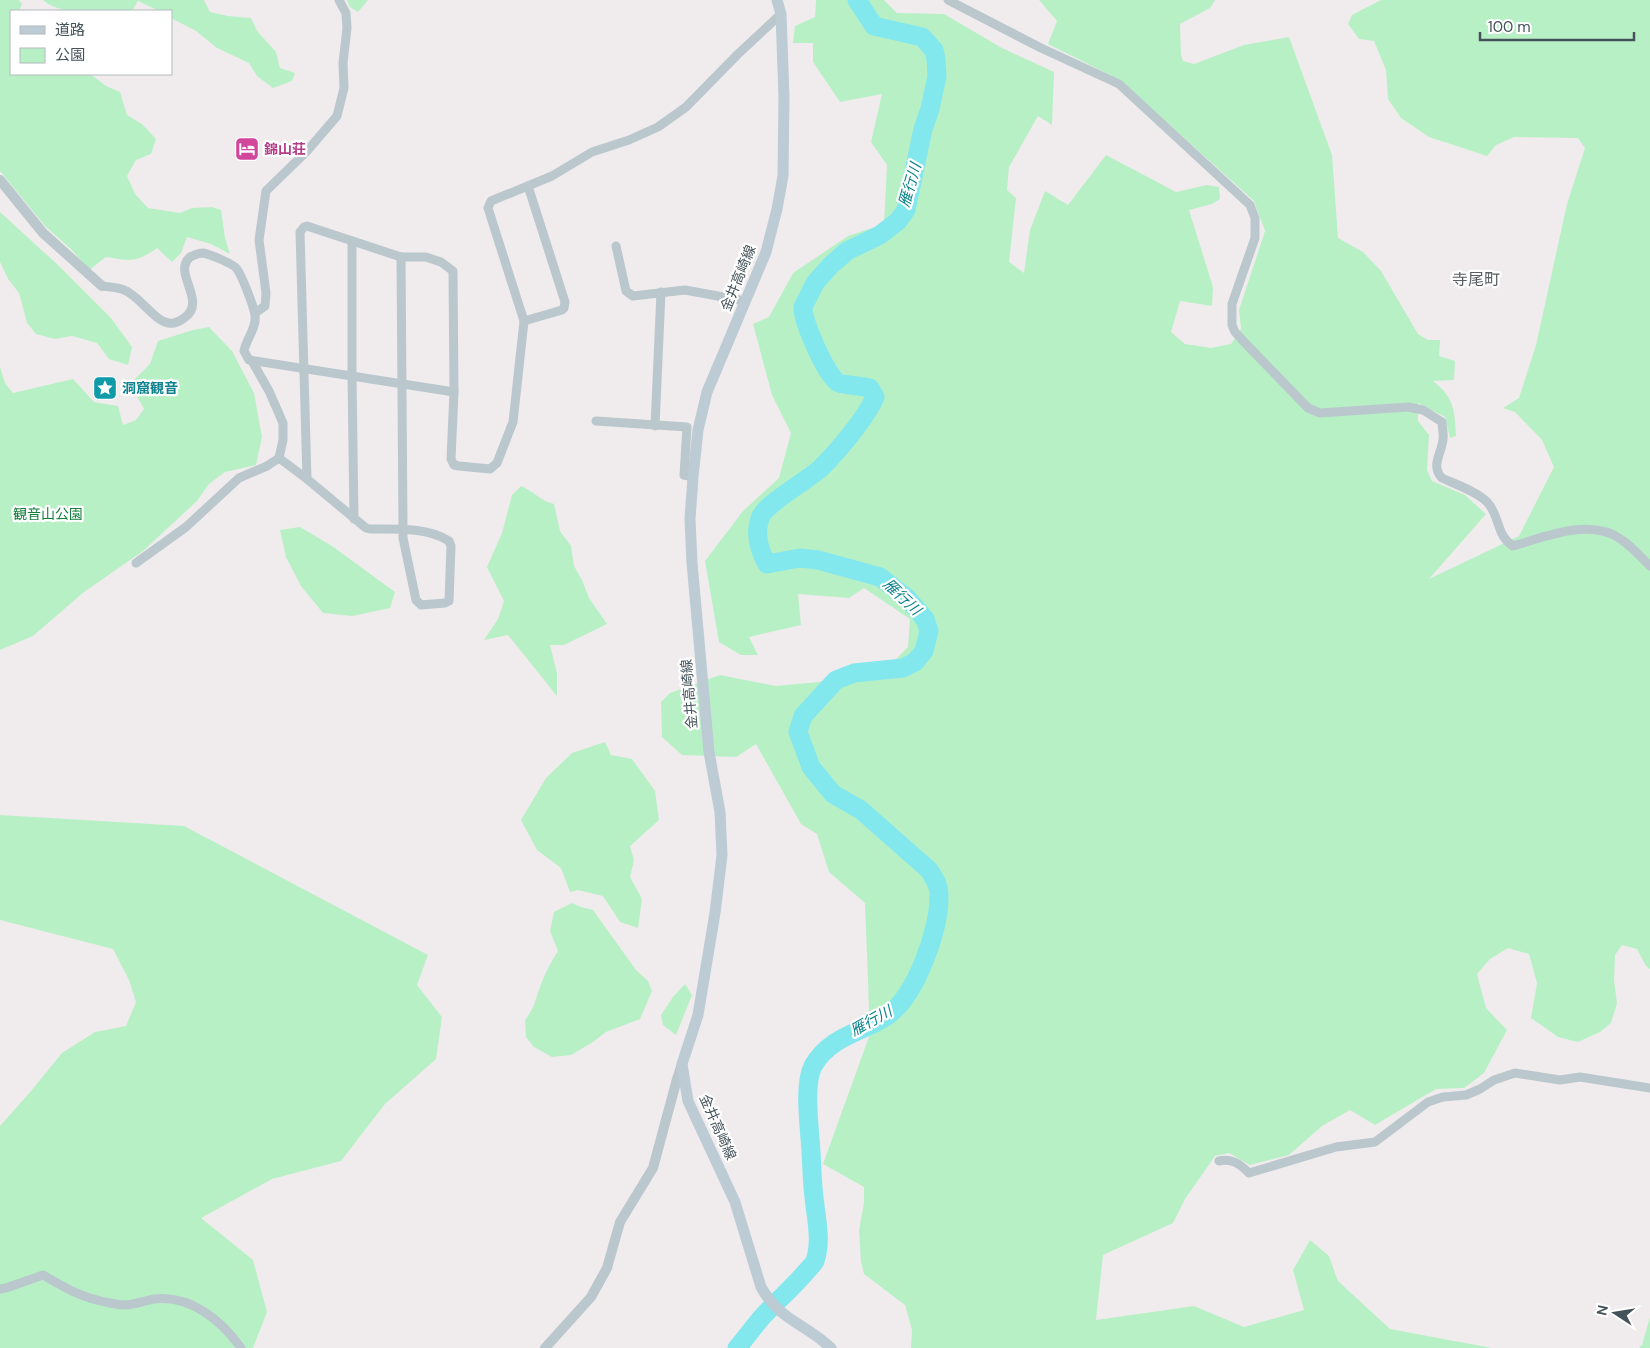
<svg xmlns="http://www.w3.org/2000/svg" width="1650" height="1348" font-family="'DM Sans','Noto Sans JP',sans-serif">
  <rect width="100%" height="100%" fill="#f0eced"/>
  <!-- green -->
  <g fill="#b8f0c6">
    <path d="M 0,0 L 19,0 L 22,4 L 19,11 L 11,11 L 11,74 L 87,74 L 93,76 L 106,86 L 120,92 L 127,115 L 142,124 L 156,139 L 151,154 L 136,160 L 127,176 L 135,194 L 148,208 L 180,213 L 192,208 L 212,207 L 221,210 L 225,238 L 230,254 L 211,244 L 187,237 L 181,253 L 172,262 L 157,248 C 136,263 130,261 106,257 L 89,270 L 72,250 L 45,226 L 0,171 Z"/>
    <path d="M 43,0 L 204,0 L 210,12 L 228,16 L 251,18 L 257,31 L 276,52 L 280,68 L 295,73 L 292,81 L 273,88 L 257,76 L 249,63 L 217,48 L 196,31 L 171,18 L 171,11 L 159,11 L 138,1 L 132,11 C 106,11 63,18 43,0 Z"/>
    <polygon points="347,0 368,0 358,12 350,7"/>
    <path d="M 816,0 L 884,0 L 897,13 L 944,14 L 1002,48 L 1054,72 L 1052,125 L 1038,116 L 1009,167 L 1007,190 L 1016,198 L 1009,262 L 1024,273 L 1030,230 L 1045,191 L 1068,205 L 1106,155 L 1176,192 L 1207,185 L 1219,187 L 1220,199 L 1212,204 L 1189,210 L 1213,287 L 1212,306 L 1180,301 L 1171,332 L 1185,344 L 1211,348 L 1231,344 L 1241,329 L 1239,310 L 1265,231 L 1254,201 L 1120,80 L 1048,44 L 1057,21 L 1039,0 L 1215,0 L 1210,8 L 1180,24 L 1181,55 L 1183,61 L 1194,64 L 1244,45 L 1289,37 L 1332,155 L 1338,238 L 1363,252 L 1381,271 L 1418,334 L 1428,340 L 1440,340 L 1439,356 L 1455,361 L 1454,380 L 1433,381 C 1454,397 1455,411 1456,436 L 1450,438 L 1445,417 L 1418,403 L 1418,421 L 1429,435 L 1427,470 L 1432,481 L 1465,495 L 1486,514 L 1429,579 L 1519,536 L 1554,467 L 1542,440 L 1515,412 L 1503,408 L 1519,398 L 1536,345 L 1567,204 L 1585,148 L 1578,138 L 1514,137 L 1496,145 L 1487,156 L 1429,137 L 1401,118 L 1388,99 L 1386,70 L 1374,41 L 1359,39 L 1348,24 L 1352,15 L 1381,0 L 1650,0 L 1650,969 L 1646,966 L 1637,949 L 1622,945 L 1615,955 L 1614,980 L 1617,1003 L 1611,1023 L 1600,1032 L 1578,1042 L 1558,1037 L 1531,1018 L 1537,983 L 1529,954 L 1508,948 L 1490,959 L 1477,974 L 1486,1008 L 1507,1030 L 1484,1073 L 1464,1088 L 1436,1089 L 1375,1125 L 1350,1110 L 1322,1126 L 1289,1155 L 1250,1165 L 1229,1153 L 1215,1156 L 1185,1199 L 1173,1223 L 1103,1255 L 1096,1320 L 1194,1306 L 1244,1327 L 1304,1310 L 1293,1270 L 1310,1240 L 1329,1256 L 1338,1281 L 1390,1329 L 1492,1348 L 911,1348 L 912,1330 L 905,1305 L 864,1274 L 861,1262 L 859,1230 L 864,1203 L 864,1187 L 823,1164 L 870,1034 L 865,903 L 829,872 L 817,834 L 801,824 L 756,744 L 736,757 L 682,755 L 662,737 L 661,702 L 670,693 L 720,675 L 776,686 L 819,682 L 892,663 L 908,647 L 910,619 L 864,588 L 849,598 L 798,594 L 801,625 L 749,637 L 758,655 L 741,655 L 719,642 L 705,561 L 743,511 L 779,478 L 791,433 L 772,395 L 753,324 L 769,317 L 793,273 L 848,236 L 884,224 L 887,165 L 871,142 L 882,94 L 840,102 L 813,62 L 813,43 L 793,43 L 795,26 L 815,17 Z"/>
    <polygon points="0,212 59,266 111,318 132,347 128,365 109,359 97,343 72,336 55,339 36,334 27,323 19,293 8,279 0,262"/>
    <polygon points="209,327 232,351 254,393 262,437 256,465 225,472 209,484 197,501 143,551 84,592 33,636 0,650 0,367 5,383 13,393 73,379 94,402 118,406 123,425 136,420 144,409 130,384 150,364 158,341 193,330"/>
    <path d="M 521,486 C 533,491 541,501 554,504 L 560,531 L 571,546 L 574,566 L 582,580 L 589,598 L 607,624 L 564,645 L 550,645 L 557,673 L 557,696 L 508,635 L 484,640 L 498,619 L 504,601 L 487,567 L 502,533 L 512,495 Z"/>
    <polygon points="300,527 332,546 395,592 390,608 352,616 323,613 301,586 286,557 280,530"/>
    <polygon points="605,742 611,755 632,759 655,791 659,820 630,846 634,860 630,877 642,899 638,928 620,922 603,896 578,890 570,892 561,868 537,850 521,820 546,778 572,753"/>
    <polygon points="0,815 184,826 428,955 417,985 442,1017 436,1059 385,1104 341,1161 272,1179 201,1218 253,1260 267,1312 253,1348 0,1348 0,1126 31,1091 62,1053 95,1032 126,1026 136,1002 129,980 113,949 0,920"/>
    <path d="M 572,903 L 581,907 L 593,910 L 636,970 L 648,981 L 652,991 L 640,1019 L 606,1032 L 593,1042 L 571,1055 L 552,1057 L 534,1047 L 526,1037 L 525,1020 C 534,1009 535,1001 540,987 C 544,975 551,962 558,951 L 550,931 L 554,912 Z"/>
    <polygon points="685,984 692,995 676,1035 663,1025 661,1015 673,997"/>
    <polygon points="1650,1317 1650,1348 1639,1348 1642,1345"/>
  </g>
  <g fill="none" stroke-linecap="round" stroke-linejoin="round">
    <!-- river -->
    <path stroke="#83e7ee" stroke-width="19" d="M 737,1348 C 746,1338 754,1326 763,1316 C 777,1301 792,1288 805,1273 C 808,1269 813,1265 815,1261 C 822,1241 816,1218 814,1197 C 812,1182 812,1167 811,1152 C 810,1130 803,1086 813,1066 C 830,1036 861,1033 887,1016 C 916,996 940,929 939,894 C 939,885 934,878 929,870 L 861,810 L 833,794 L 811,767 L 798,732 L 803,716 L 836,680 L 854,673 L 903,668 L 915,662 L 924,651 L 929,631 L 925,619 L 907,598 L 880,577 L 818,560 L 800,558 L 767,564 C 759,550 754,532 761,516 C 767,503 808,480 821,468 C 838,451 866,418 875,397 L 870,388 C 864,386 843,385 839,383 C 827,378 802,320 803,307 L 815,283 L 831,265 L 847,251 L 880,235 L 898,221 L 906,210 L 923,129 L 930,109 L 937,76 L 936,59 L 934,50 L 922,37 L 874,26 L 857,0"/>
    <!-- minor -->
    <g stroke="#bac7cd" stroke-width="9">
      <path d="M 948,0 L 1041,48 L 1119,84 L 1250,205 L 1255,218 L 1255,238 L 1232,304 L 1232,325 L 1235,332 L 1246,344 L 1308,408 L 1320,413 L 1408,407 L 1423,410 L 1442,422 C 1442,427 1444,434 1443,439 C 1442,453 1430,466 1442,478 C 1455,484 1478,492 1487,502 C 1500,515 1496,536 1513,546 C 1545,537 1591,517 1622,540 C 1632,547 1641,557 1650,566"/>
      <polyline points="352,241 352,376 354,519"/>
      <polyline points="616,246 626,291 633,296 685,290 745,301"/>
      <path d="M 102,286 C 109,287 118,287 124,290 C 141,296 156,326 174,323 C 177,322 182,320 184,318 C 208,302 173,274 189,258 C 191,256 199,253 203,253 C 209,254 234,264 237,269 C 242,276 254,307 255,315 C 257,328 246,339 244,351 L 249,360 L 454,392"/>
      <polyline points="255,313 265,306 266,293 259,240 266,191 307,151 337,116 344,88 343,63 347,28 346,13 339,0"/>
      <polyline points="524,321 562,310 564,308 565,302 528,186"/>
      <polyline points="596,421 687,427 684,475 693,477"/>
      <polyline points="655,426 661,292"/>
      <path d="M 279,458 L 307,479 L 366,528 L 370,529 C 394,529 428,527 449,541 L 451,546 L 449,601 L 445,603 L 421,605 L 416,600 L 403,538 L 403,529 L 401,257"/>
      <polyline points="307,479 300,232 304,227 307,226 401,257 426,257 441,262 453,271 454,392 451,459 454,465 459,466 490,469 497,463 513,422 524,321 488,208 491,201 552,176 592,152 629,140 658,127 686,107 738,54 781,14"/>
      <polyline points="136,563 186,527 239,478 267,466 279,458 283,440 283,423 269,391 252,361"/>
      <path d="M 1219,1161 C 1232,1158 1240,1164 1249,1173 L 1336,1147 L 1375,1142 L 1428,1102 L 1443,1097 L 1466,1095 L 1480,1089 L 1494,1080 L 1515,1073 L 1560,1080 L 1580,1077 L 1650,1088"/>
      <path d="M 0,1289 L 6,1288 L 43,1275 C 67,1289 82,1298 110,1303 C 115,1304 120,1305 125,1305 C 135,1305 145,1300 155,1299 C 191,1295 222,1321 241,1348"/>
    </g>
    <!-- tertiary -->
    <g stroke="#bac7cd" stroke-width="10">
      <polyline points="0,180 43,233 102,286"/>
      <polyline points="545,1348 591,1297 607,1268 620,1222 653,1168 677,1079 682,1064"/>
    </g>
    <!-- secondary -->
    <path stroke="#bccbd4" stroke-width="11" d="M 777,0 L 781,14 L 784,97 L 783,176 L 777,209 L 766,252 L 707,392 L 698,430 L 693,477 L 690,519 L 692,563 L 709,752 L 720,812 L 722,855 L 715,913 L 698,1015 L 682,1064 L 688,1101 L 735,1202 L 761,1287 C 779,1320 806,1324 831,1348"/>
  </g>
  <!-- icons -->
  <defs>
    <symbol id="hotel-square" viewBox="-11 -11 22 22"><rect x="-9" y="-9" width="18" height="18" rx="4" fill="#d1479c" stroke="#fff"/><path d="M-6-4.5h1.5V1H6V5H4.5V3h-9V5H-6ZM-4 0a1.8 1.8 0 1 1 3.6 0ZM.5 0V-2.5h3Q6-2.5 6 0Z" fill="#fff"/></symbol>
    <symbol id="sight-square" viewBox="-11 -11 22 22"><rect x="-9" y="-9" width="18" height="18" rx="4" fill="#0f9aa8" stroke="#fff"/><path d="M0-6L1.8-2.2L6-1.7L2.9 1.2L3.7 5.4L0 3.3L-3.7 5.4L-2.9 1.2L-6-1.7L-1.8-2.2Z" fill="#fff"/></symbol>
  </defs>
  <g fill-rule="evenodd">
    <use href="#hotel-square" x="233" y="135" width="28" height="28"/>
    <use href="#sight-square" x="91" y="374" width="28" height="28"/>
  </g>
  <g text-anchor="middle" stroke-width="4.5" stroke-linejoin="round" paint-order="stroke">
    <!-- hotel labels -->
    <g font-size="14" font-weight="bold" fill="#b23c85" stroke="#fff" text-anchor="start">
      <text x="264" y="154">錦山荘</text>
    </g>
    <!-- street labels -->
    <g font-size="14" fill="#44535a" stroke="#fff">
      <text transform="translate(738 278) rotate(-68)" y="5">金井高崎線</text>
      <text transform="translate(689 694) rotate(-95)" y="5">金井高崎線</text>
      <text transform="translate(718 1127) rotate(66)" y="5">金井高崎線</text>
    </g>
    <!-- culture labels -->
    <g font-size="14" font-weight="bold" fill="#0d838f" stroke="#fff" text-anchor="start">
      <text x="122" y="393">洞窟観音</text>
    </g>
    <!-- park labels -->
    <g font-size="14" fill="#137e3a" stroke="#fff">
      <text x="48" y="519">観音山公園</text>
    </g>
    <!-- water labels -->
    <g font-size="15" font-style="italic" fill="#09828b" stroke="#fff">
      <text transform="translate(910 185) rotate(-74)" y="5">雁行川</text>
      <text transform="translate(902 597) rotate(43)" y="5">雁行川</text>
      <text transform="translate(871 1021) rotate(-29)" y="5">雁行川</text>
    </g>
    <!-- quarter labels -->
    <g font-size="16" fill="#595e62" stroke="#fff">
      <text x="1476" y="285">寺尾町</text>
    </g>
  </g>
  <!-- legend -->
  <rect x="10" y="10" width="162" height="65" fill="#ffffff" stroke="#b4babd"/>
  <rect x="20" y="26" width="25" height="8" fill="#bccbd4" stroke="#b4babd"/>
  <text x="55" y="35" font-size="15" fill="#44535a">道路</text>
  <rect x="20" y="48" width="25" height="15" fill="#b8f0c6" stroke="#b4babd"/>
  <text x="55" y="60" font-size="15" fill="#44535a">公園</text>
  <!-- north arrow -->
  <g transform="translate(1615 1313) rotate(282)" stroke="#ffffff" stroke-width="4" paint-order="stroke">
  <path d="M0-4L9 19L0 12L-9 19Z" fill="#44535a"/>
  <text y="-8" font-size="14" font-weight="bold" text-anchor="middle" fill="#44535a">N</text>
  </g>
  <!-- scale -->
  <path d="M1480 32v8h154v-8" fill="none" stroke="#44535a" stroke-width="2.5"/>
  <text x="1488" y="32" font-size="15" fill="#44535a" stroke="#ffffff" stroke-width="4" paint-order="stroke">100 m</text>
</svg>
